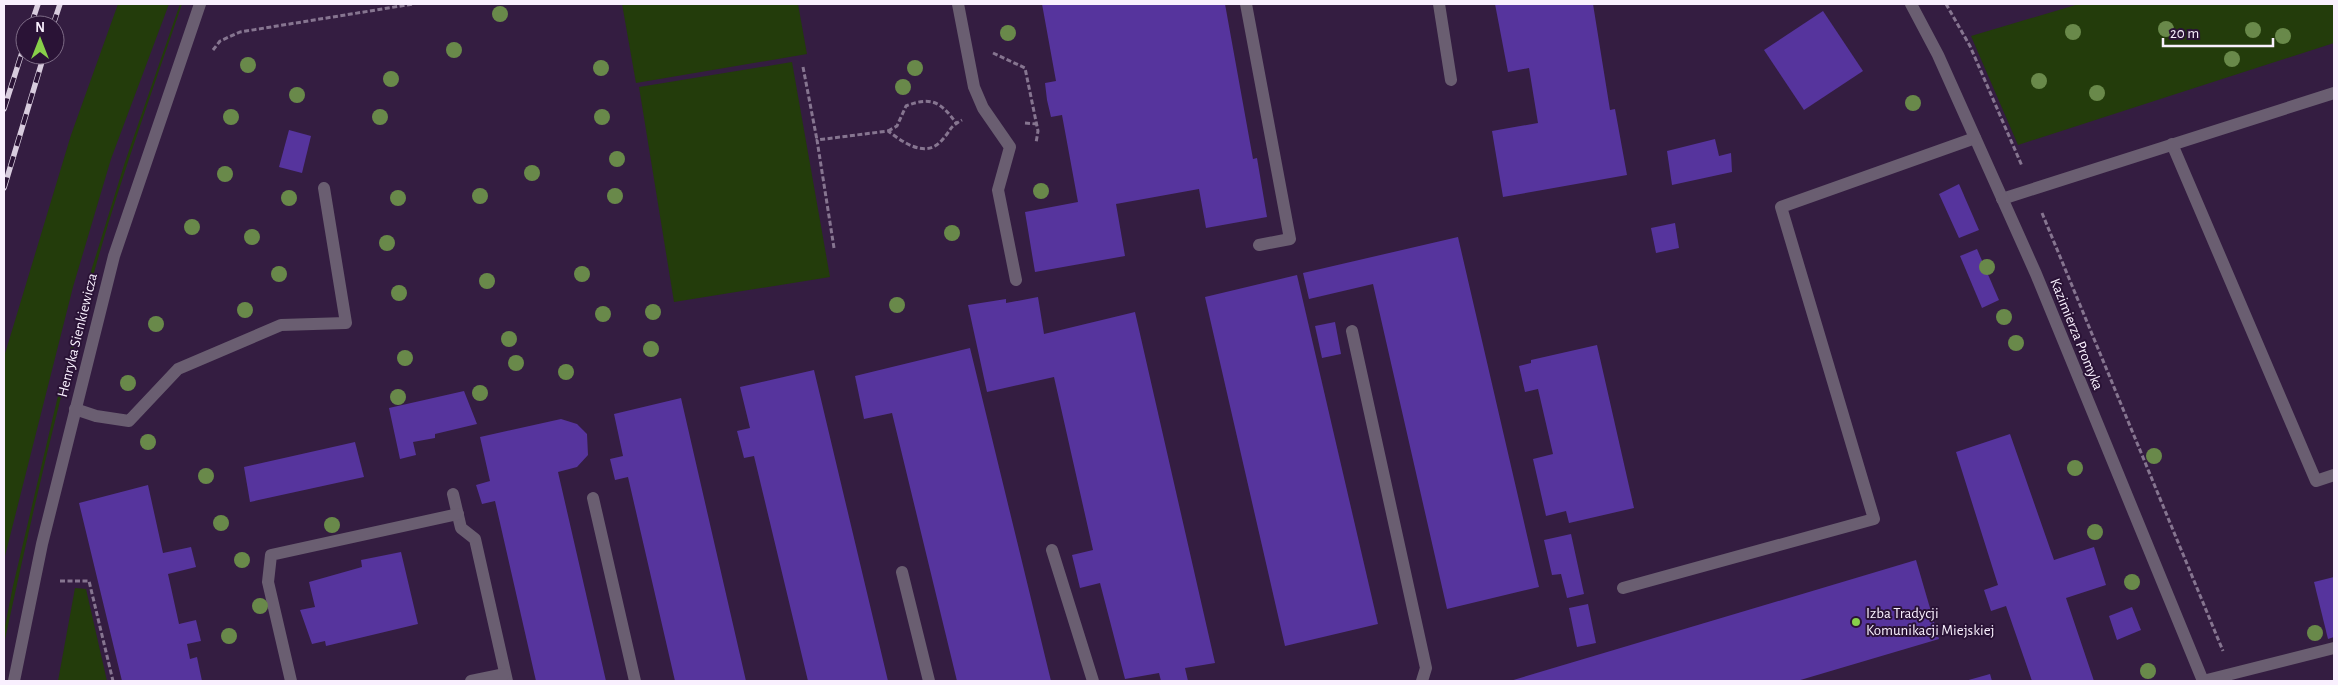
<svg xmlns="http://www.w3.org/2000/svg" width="2338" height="685" font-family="'Alegreya Sans',sans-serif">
  <rect width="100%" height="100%" fill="#341d41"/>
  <!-- green -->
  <g fill="#233c0b">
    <polygon points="118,4 169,4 111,159 73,287 4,560 4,357 71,135"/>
    <path d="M 180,4 L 182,4 C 152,92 120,180 95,269 C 60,393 31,518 4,644 L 4,631 L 13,586 L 57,400 L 92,268 L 125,162 Z"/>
    <polygon points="622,4 798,4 807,54 636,83"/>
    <polygon points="2079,4 2334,4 2334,43 2018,145 1971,36"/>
    <polygon points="792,62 830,277 674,302 639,87"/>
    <polygon points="75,588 86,589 107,681 58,681"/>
  </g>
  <!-- building -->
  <g fill="#56349d">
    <polygon points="1042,4 1225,4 1253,159 1257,158 1267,217 1206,228 1199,189 1116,204 1125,256 1035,272 1025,212 1078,202 1062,115 1051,117 1047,100 1045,83 1056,81"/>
    <polygon points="1495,4 1593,4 1610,110 1615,109 1627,175 1503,197 1492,131 1538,123 1529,68 1508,72"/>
    <polygon points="1823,11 1863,71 1804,110 1764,50"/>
    <polygon points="289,130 311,136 302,173 279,167"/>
    <polygon points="1715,139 1719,156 1731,153 1732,172 1672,185 1667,151"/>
    <polygon points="1959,184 1979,230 1959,238 1939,194"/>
    <polygon points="1675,223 1679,248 1656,253 1651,228"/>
    <polygon points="1458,237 1539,587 1447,609 1373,284 1309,299 1303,273"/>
    <polygon points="1977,249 1999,300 1982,308 1960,256"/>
    <polygon points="1297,275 1378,624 1285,646 1205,297"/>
    <polygon points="1038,297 1044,334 1135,312 1215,663 1185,668 1188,681 1161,681 1159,673 1125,679 1100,583 1080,588 1072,555 1093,550 1054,377 987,392 968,305 1006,299 1006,303"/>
    <polygon points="1335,322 1341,354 1322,358 1315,326"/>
    <polygon points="1597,345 1634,508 1569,523 1566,511 1546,516 1533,459 1553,454 1538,389 1525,392 1519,366 1531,363 1531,360"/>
    <polygon points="970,348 1051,681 957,681 892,413 864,419 855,376"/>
    <polygon points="814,370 888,681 808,681 754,456 744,458 737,431 750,428 740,387"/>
    <polygon points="464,391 477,424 435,434 435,438 413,442 416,455 400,459 389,408"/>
    <polygon points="681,398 746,681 675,681 628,477 615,480 610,459 623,456 614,414"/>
    <polygon points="561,419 577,424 587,434 588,455 577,467 558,472 606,681 536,681 495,501 482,504 476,485 490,481 480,437"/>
    <polygon points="2010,434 2054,560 2094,547 2106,585 2066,598 2094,681 2032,681 2006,606 1991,611 1984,590 1998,585 1956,452"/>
    <polygon points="355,442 364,477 250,502 244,467"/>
    <polygon points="148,485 163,553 191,547 196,567 168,574 179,624 196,620 201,641 187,644 190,659 197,657 202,681 122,681 79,503"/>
    <polygon points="1571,534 1584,594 1567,598 1561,574 1552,575 1544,540"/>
    <polygon points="401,552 418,624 326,646 325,641 312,644 300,610 315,607 309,582 362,567 361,560"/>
    <polygon points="1916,560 1939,639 1797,681 1510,681"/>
    <polygon points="2334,577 2334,637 2328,639 2314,582"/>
    <polygon points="1588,604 1596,643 1577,647 1569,608"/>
    <polygon points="2132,607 2141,630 2117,640 2109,616"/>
    <polygon points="1990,674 1992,681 1965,681"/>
  </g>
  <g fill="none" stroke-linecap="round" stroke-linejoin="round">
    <!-- path -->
    <g stroke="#867590" stroke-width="3" stroke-dasharray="5 2.5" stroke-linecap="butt">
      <polyline points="1946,4 1970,46 2022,166"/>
      <polyline points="213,50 220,41 240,32 413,4"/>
      <polyline points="993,53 1025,68 1038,131 1036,143"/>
      <polyline points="803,67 817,140"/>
      <polyline points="1025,123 1037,124"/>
      <path d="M 888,131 L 897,126 L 906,106 C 931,96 941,102 956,123"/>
      <polyline points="2042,213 2223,651"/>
      <path d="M 834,248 L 817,140 L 888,131 C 903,142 926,160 943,139 C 952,129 948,128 962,120"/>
      <polyline points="60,581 89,581 113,681"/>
    </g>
    <!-- service -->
    <g stroke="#6a5e71" stroke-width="12">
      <polyline points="958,4 974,87 983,108 1010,147 998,190 1016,280"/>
      <polyline points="1246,4 1290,239 1259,245"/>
      <polyline points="1439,4 1451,80"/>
      <polyline points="2172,144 2316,481 2334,475"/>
      <polyline points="2002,199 2334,93"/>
      <polyline points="1352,331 1426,668 1422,681"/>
      <polyline points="75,409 96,416 129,421 178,369 281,325 346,323 324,188"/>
      <polyline points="453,494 461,528 475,539 507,681"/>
      <polyline points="593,498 635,681"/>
      <polyline points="1052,550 1093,681"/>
      <polyline points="902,572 929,681"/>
      <polyline points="1623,588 1874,519 1781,207 1975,138"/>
      <polyline points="291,681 268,582 271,555 458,514"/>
      <polyline points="471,681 505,674"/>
      <polyline points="2203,681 2334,648"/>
    </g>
    <!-- minor -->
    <polyline stroke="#6a5e71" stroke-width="12" points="1911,4 1938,55 2036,274 2203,681"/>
    <!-- tertiary -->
    <polyline stroke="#6a5e71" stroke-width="12" points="14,681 42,544 114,256 200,4"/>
    <defs>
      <g id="rail">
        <polyline points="31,25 38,4"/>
        <polyline points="53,25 60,4"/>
        <polyline points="4,109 25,43"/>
        <polyline points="4,188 44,55"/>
      </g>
    </defs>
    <!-- rail casing -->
    <use href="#rail" stroke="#d8ccde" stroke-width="5.5"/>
    <!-- rail -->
    <use href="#rail" stroke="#2a1336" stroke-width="4" stroke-dasharray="11" stroke-linecap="butt"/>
  </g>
  <!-- trees -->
  <g fill="#69894a">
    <circle cx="500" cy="14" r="8"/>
    <circle cx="2166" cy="29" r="8"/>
    <circle cx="2253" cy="30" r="8"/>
    <circle cx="2073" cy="32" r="8"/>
    <circle cx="1008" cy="33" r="8"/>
    <circle cx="2283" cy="36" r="8"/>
    <circle cx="454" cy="50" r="8"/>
    <circle cx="2232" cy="59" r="8"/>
    <circle cx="248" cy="65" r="8"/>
    <circle cx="601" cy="68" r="8"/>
    <circle cx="915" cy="68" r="8"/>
    <circle cx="391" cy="79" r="8"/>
    <circle cx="2039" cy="81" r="8"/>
    <circle cx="903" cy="87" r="8"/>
    <circle cx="2097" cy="93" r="8"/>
    <circle cx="297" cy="95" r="8"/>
    <circle cx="1913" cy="103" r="8"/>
    <circle cx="231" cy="117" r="8"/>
    <circle cx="380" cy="117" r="8"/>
    <circle cx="602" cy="117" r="8"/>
    <circle cx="617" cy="159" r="8"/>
    <circle cx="532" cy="173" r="8"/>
    <circle cx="225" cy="174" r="8"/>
    <circle cx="1041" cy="191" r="8"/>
    <circle cx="480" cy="196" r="8"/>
    <circle cx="615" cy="196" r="8"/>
    <circle cx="289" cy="198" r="8"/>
    <circle cx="398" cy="198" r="8"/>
    <circle cx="192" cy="227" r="8"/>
    <circle cx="952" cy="233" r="8"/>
    <circle cx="252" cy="237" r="8"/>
    <circle cx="387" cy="243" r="8"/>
    <circle cx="1987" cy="267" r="8"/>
    <circle cx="279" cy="274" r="8"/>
    <circle cx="582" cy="274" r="8"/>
    <circle cx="487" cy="281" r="8"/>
    <circle cx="399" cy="293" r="8"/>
    <circle cx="897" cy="305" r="8"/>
    <circle cx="245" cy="310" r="8"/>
    <circle cx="653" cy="312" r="8"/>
    <circle cx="603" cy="314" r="8"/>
    <circle cx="2004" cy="317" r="8"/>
    <circle cx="156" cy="324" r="8"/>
    <circle cx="509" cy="339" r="8"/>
    <circle cx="2016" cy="343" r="8"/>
    <circle cx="651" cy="349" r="8"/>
    <circle cx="405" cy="358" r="8"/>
    <circle cx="516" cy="363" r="8"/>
    <circle cx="566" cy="372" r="8"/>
    <circle cx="128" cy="383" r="8"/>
    <circle cx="480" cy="393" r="8"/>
    <circle cx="398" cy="397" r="8"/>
    <circle cx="148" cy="442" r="8"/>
    <circle cx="2154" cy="456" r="8"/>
    <circle cx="2075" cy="468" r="8"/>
    <circle cx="206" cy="476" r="8"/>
    <circle cx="221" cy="523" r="8"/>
    <circle cx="332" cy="525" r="8"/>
    <circle cx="2095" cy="532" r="8"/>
    <circle cx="242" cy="560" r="8"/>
    <circle cx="2132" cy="582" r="8"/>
    <circle cx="260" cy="606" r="8"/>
    <circle cx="2315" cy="633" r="8"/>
    <circle cx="229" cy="636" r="8"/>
    <circle cx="2148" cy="671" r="8"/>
  </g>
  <!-- markers -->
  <circle fill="#88cf4a" stroke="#2a1336" stroke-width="2" cx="1856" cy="622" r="5"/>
  <g text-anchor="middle" stroke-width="4" stroke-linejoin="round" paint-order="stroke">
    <!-- street labels -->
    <g font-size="15" fill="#f9f0fe" stroke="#2a1336">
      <text transform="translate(2077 334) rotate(68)" y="5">Kazimierza Promyka</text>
      <text transform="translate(77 335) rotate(-76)" y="5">Henryka Sienkiewicza</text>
    </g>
    <!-- poi labels -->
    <g font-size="15" fill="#f9f0fe" stroke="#2a1336" text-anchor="start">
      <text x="1866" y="618">Izba Tradycji<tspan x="1866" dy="17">Komunikacji Miejskiej</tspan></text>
    </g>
  </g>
  <!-- border -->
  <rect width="2338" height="685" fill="none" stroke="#f9f0fe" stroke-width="10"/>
  <!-- north arrow -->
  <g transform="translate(40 40)"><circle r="24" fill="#2a1336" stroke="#7d6b86"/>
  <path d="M0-4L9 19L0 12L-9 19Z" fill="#88cf4a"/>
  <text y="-8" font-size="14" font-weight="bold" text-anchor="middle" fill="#f9f0fe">N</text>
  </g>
  <!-- scale -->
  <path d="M2163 38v8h110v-8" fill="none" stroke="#f9f0fe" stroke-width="2.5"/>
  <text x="2170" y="38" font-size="15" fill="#f9f0fe" stroke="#2a1336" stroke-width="4" paint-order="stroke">20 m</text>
</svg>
